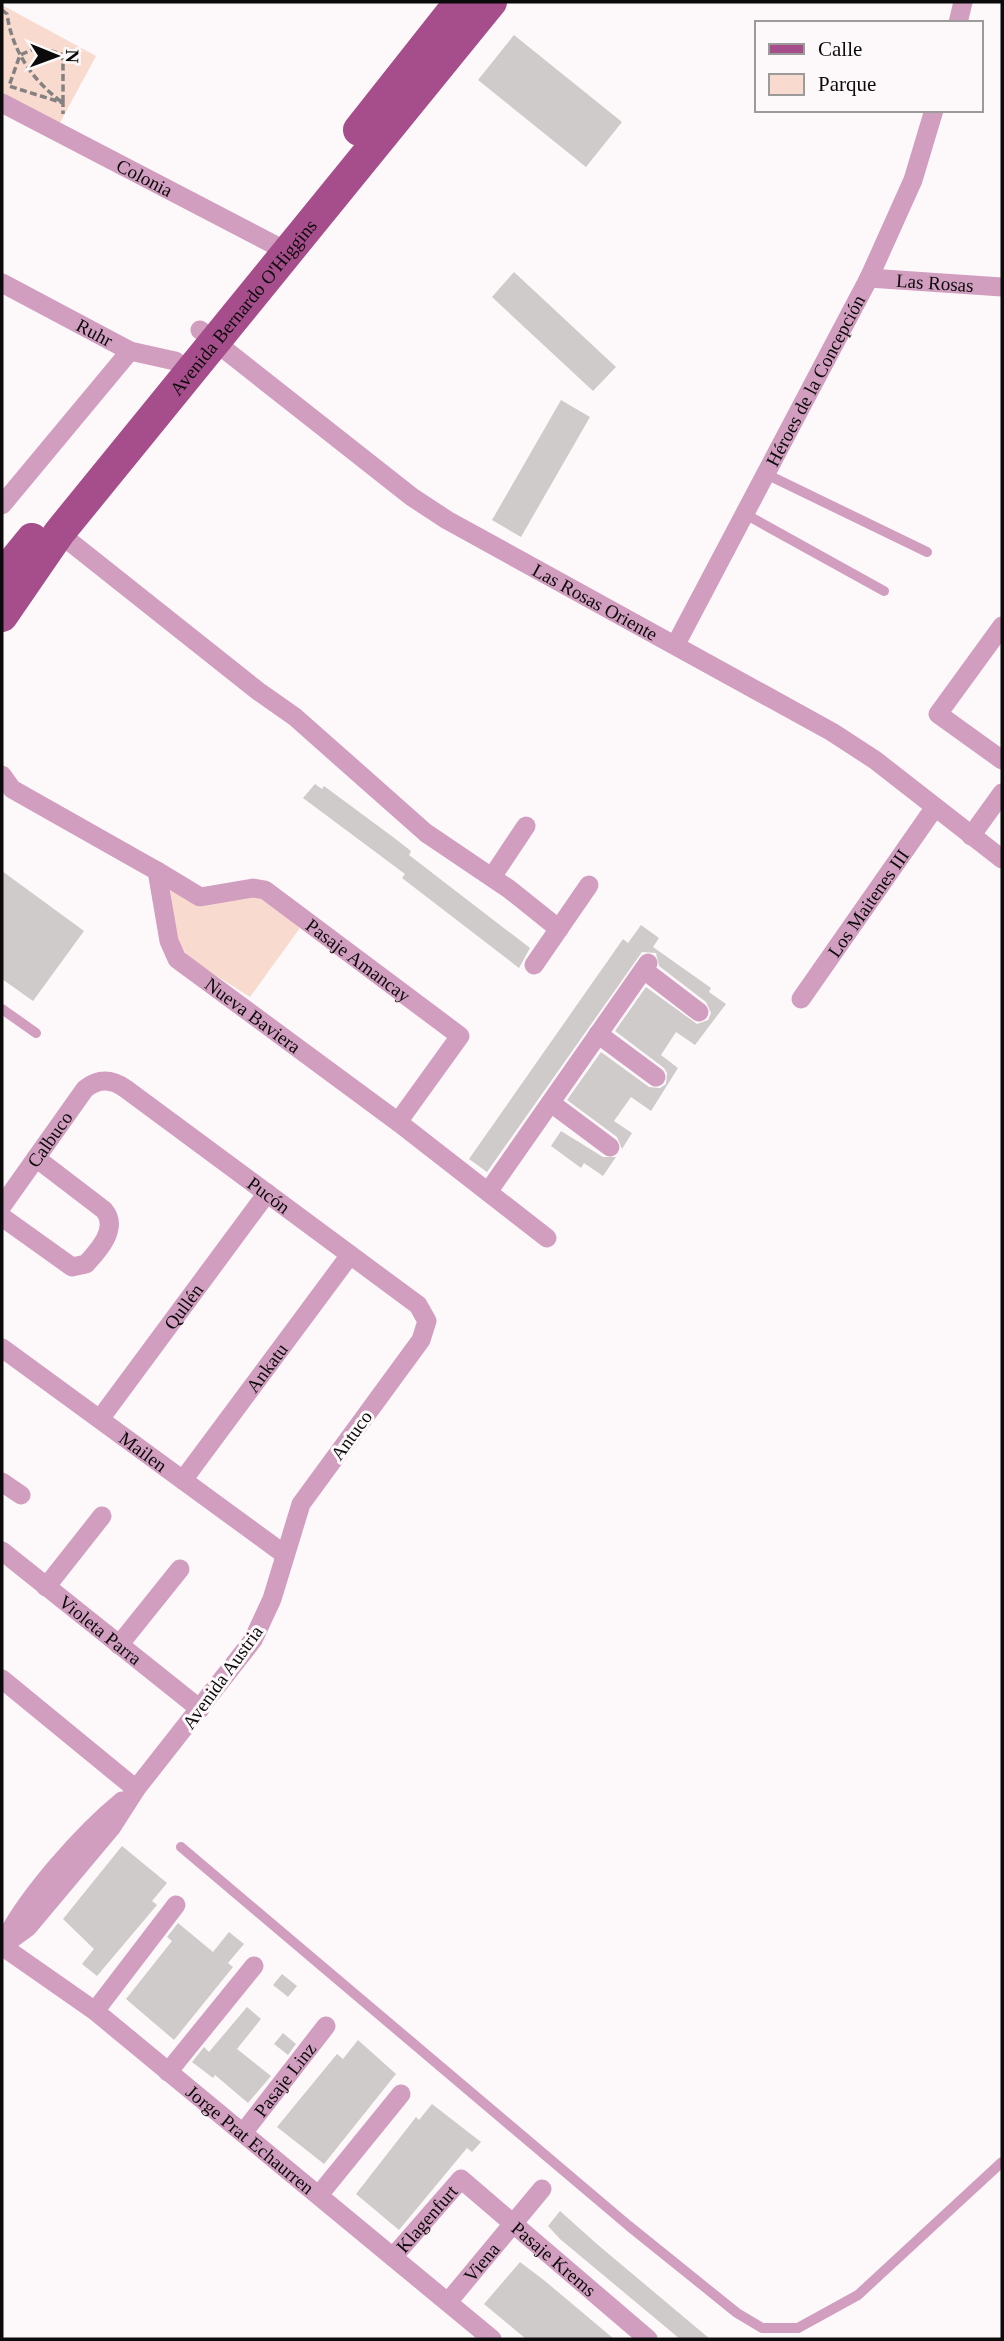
<svg xmlns="http://www.w3.org/2000/svg" width="1004" height="2341" font-family="Georgia,serif">
  <rect width="100%" height="100%" fill="#fdf9fa"/>
  <!-- green -->
  <g fill="#f9dace">
    <polygon points="2,5 96,56 55,132 2,103"/>
    <polygon points="170,888 198,907 248,895 260,896 300,928 250,997 190,959 177,941"/>
  </g>
  <!-- building -->
  <g fill="#cfcbca">
    <polygon points="514,35 622,122 586,167 478,80"/>
    <polygon points="514,272 616,367 593,391 492,297"/>
    <polygon points="561,400 590,417 521,537 492,520"/>
    <polygon points="315,784 322,789 324,786 393,837 411,851 409,855 530,948 519,968 402,878 405,874 303,798"/>
    <polygon points="2,871 84,931 33,1001 2,979"/>
    <polygon points="641,925 659,938 653,947 711,988 709,992 726,1004 695,1045 676,1032 661,1055 678,1068 651,1111 631,1097 614,1121 632,1133 622,1149 617,1137 567,1100 601,1052 649,1087 660,1088 666,1084 667,1073 664,1068 615,1031 646,987 697,1024 708,1020 711,1013 706,1002 659,966 656,953 642,952 487,1172 469,1159 623,939 628,943"/>
    <polygon points="561,1131 603,1157 616,1157 603,1176 584,1163 581,1168 551,1146"/>
    <polygon points="122,1846 167,1883 152,1901 157,1905 97,1976 82,1964 94,1949 63,1919"/>
    <polygon points="178,1923 213,1952 229,1932 244,1944 228,1963 233,1967 174,2040 126,1999 172,1941 167,1937"/>
    <polygon points="282,1974 297,1986 288,1997 273,1985"/>
    <polygon points="247,2007 261,2019 237,2049 271,2076 248,2103 215,2075 213,2078 192,2062 204,2047 209,2052"/>
    <polygon points="283,2033 296,2044 288,2055 274,2044"/>
    <polygon points="358,2040 396,2074 324,2164 277,2127 337,2054 343,2059"/>
    <polygon points="432,2104 481,2142 472,2152 467,2148 399,2230 356,2194 416,2117 419,2120"/>
    <polygon points="560,2211 598,2245 710,2339 680,2339 560,2239 548,2226"/>
    <polygon points="520,2262 545,2281 614,2339 526,2339 484,2304"/>
  </g>
  <g fill="none" stroke-linecap="round" stroke-linejoin="round">
    <!-- path -->
    <path stroke="#838181" stroke-width="3.5" stroke-dasharray="7 3.5" stroke-linecap="butt" d="M 2,10 L 7,14 C 12,51 33,81 63,103 L 63,60 L 61,54 L 38,47 L 20,55 L 9,86 L 63,103 L 63,114"/>
    <!-- service -->
    <g stroke="#d19ebf" stroke-width="10">
      <polyline points="766,474 927,552"/>
      <polyline points="745,514 884,591"/>
      <polyline points="2,1009 36,1033"/>
      <polyline points="181,1847 629,2226 737,2313 762,2328 798,2328 858,2295 1002,2162"/>
    </g>
    <!-- minor -->
    <g stroke="#d19ebf" stroke-width="19">
      <polyline points="958,23 963,2"/>
      <path id="s1" d="M 2,103 L 288,252"/>
      <path id="s2" d="M 869,278 L 1002,287"/>
      <path id="s3" d="M 2,283 L 130,351 L 175,361 L 190,372"/>
      <path id="s4" d="M 200,330 L 412,497 L 447,520 L 832,732 L 875,760 L 1002,859"/>
      <polyline points="2,505 130,351"/>
      <polyline points="59,533 258,691 295,717 426,833 509,889 559,929"/>
      <polyline points="1002,626 938,714 1002,760"/>
      <path id="s5" d="M 676,644 L 869,278 L 913,180 L 934,110"/>
      <path id="s6" d="M 2,775 L 12,789 L 157,871 L 169,941 L 177,959 L 398,1122 L 547,1238"/>
      <polyline points="971,836 1002,793"/>
      <path id="s7" d="M 157,871 L 200,897 L 253,888 L 265,890 L 460,1036 L 398,1122"/>
      <polyline points="492,877 526,826"/>
      <polyline points="534,965 589,885"/>
      <polyline points="644,970 699,1012"/>
      <path id="s8" d="M 801,999 L 935,807"/>
      <polyline points="598,1034 656,1077"/>
      <polyline points="551,1103 610,1147"/>
      <polyline points="488,1192 648,963"/>
      <path id="s9" d="M 2,1206 L 85,1089 C 99,1078 112,1079 126,1089 L 418,1305 L 427,1321 L 421,1340 L 301,1504 L 272,1599 L 253,1640 L 136,1789 L 111,1828 L 28,1927 L 2,1946"/>
      <path d="M 2,1217 L 72,1267 L 86,1264 C 99,1250 119,1228 104,1210 L 36,1158"/>
      <path id="s10" d="M 2,1348 L 284,1554"/>
      <path id="s11" d="M 100,1419 L 267,1193"/>
      <path id="s12" d="M 183,1480 L 350,1255"/>
      <polyline points="2,1482 21,1495"/>
      <path id="s13" d="M 2,1551 L 200,1709"/>
      <polyline points="46,1587 102,1516"/>
      <polyline points="119,1645 180,1569"/>
      <polyline points="2,1679 136,1789"/>
      <path d="M 5,1940 C 28,1895 83,1833 122,1801"/>
      <path id="s14" d="M 2,1946 L 95,2011 L 492,2339"/>
      <polyline points="95,2011 176,1905"/>
      <polyline points="168,2072 254,1966"/>
      <path id="s15" d="M 243,2133 L 326,2026"/>
      <polyline points="319,2195 401,2094"/>
      <path id="s16" d="M 393,2257 L 461,2179 L 648,2339"/>
      <path id="s17" d="M 448,2302 L 542,2189"/>
    </g>
    <!-- primary -->
    <g stroke="#a64d8c" stroke-width="32">
      <polyline points="359,130 460,2"/>
      <polyline points="2,576 32,539"/>
      <path id="s18" d="M 2,616 L 59,533 L 491,2"/>
    </g>
  </g>
  <g text-anchor="middle" stroke-width="6" stroke-linejoin="round" paint-order="stroke">
    <!-- street labels -->
    <g font-size="19" fill="#0c0b0b" stroke="#fdf9fa">
      <text dy="7" stroke="none"><textPath href="#s1" startOffset="161">Colonia</textPath></text>
      <text dy="7" stroke="none"><textPath href="#s2" startOffset="66">Las Rosas</textPath></text>
      <text dy="7" stroke="none"><textPath href="#s18" startOffset="392">Avenida Bernardo O'Higgins</textPath></text>
      <text dy="7" stroke="none"><textPath href="#s3" startOffset="105">Ruhr</textPath></text>
      <text dy="7" stroke="none"><textPath href="#s5" startOffset="298">Héroes de la Concepción</textPath></text>
      <text dy="7" stroke="none"><textPath href="#s4" startOffset="481">Las Rosas Oriente</textPath></text>
      <text dy="7" stroke="none"><textPath href="#s8" startOffset="117">Los Maitenes III</textPath></text>
      <text dy="7" stroke="none"><textPath href="#s7" startOffset="233">Pasaje Amancay</textPath></text>
      <text dy="7" stroke="none"><textPath href="#s6" startOffset="369">Nueva Baviera</textPath></text>
      <text dy="7" stroke="none"><textPath href="#s9" startOffset="82">Calbuco</textPath></text>
      <text dy="7" stroke="none"><textPath href="#s9" startOffset="366">Pucón</textPath></text>
      <text dy="7" stroke="none"><textPath href="#s11" startOffset="140">Qullén</textPath></text>
      <text dy="7" stroke="none"><textPath href="#s12" startOffset="140">Ankatu</textPath></text>
      <text transform="translate(351 1435) rotate(-54)" y="7">Antuco</text>
      <text dy="7" stroke="none"><textPath href="#s10" startOffset="175">Mailen</textPath></text>
      <text dy="7" stroke="none"><textPath href="#s13" startOffset="126">Violeta Parra</textPath></text>
      <text transform="translate(222 1677) rotate(-54)" y="7">Avenida Austria</text>
      <text dy="7" stroke="none"><textPath href="#s15" startOffset="68">Pasaje Linz</textPath></text>
      <text dy="7" stroke="none"><textPath href="#s14" startOffset="315">Jorge Prat Echaurren</textPath></text>
      <text dy="7" stroke="none"><textPath href="#s16" startOffset="51">Klagenfurt</textPath></text>
      <text dy="7" stroke="none"><textPath href="#s16" startOffset="226">Pasaje Krems</textPath></text>
      <text dy="7" stroke="none"><textPath href="#s17" startOffset="52">Viena</textPath></text>
    </g>
  </g>
  <!-- border -->
  <rect width="1004" height="2341" fill="none" stroke="#0c0b0b" stroke-width="7"/>
  <!-- legend -->
  <rect x="755" y="21" width="228" height="91" fill="#fdf9fa" stroke="#9d9a9a" stroke-width="2"/>
  <rect x="769" y="44" width="35" height="10" fill="#a64d8c" stroke="#9d9a9a" stroke-width="2"/>
  <text x="818" y="56" font-size="21" fill="#0c0b0b">Calle</text>
  <rect x="769" y="74" width="35" height="21" fill="#f9dace" stroke="#9d9a9a" stroke-width="2"/>
  <text x="818" y="91" font-size="21" fill="#0c0b0b">Parque</text>
  <!-- north arrow -->
  <g transform="translate(56 56) rotate(91)" stroke="#fdf9fa" stroke-width="5" paint-order="stroke">
  <path d="M0-5L12 26L0 18L-12 26Z" fill="#0c0b0b"/>
  <text y="-10" font-size="19" font-weight="bold" text-anchor="middle" fill="#0c0b0b">N</text>
  </g>
</svg>
